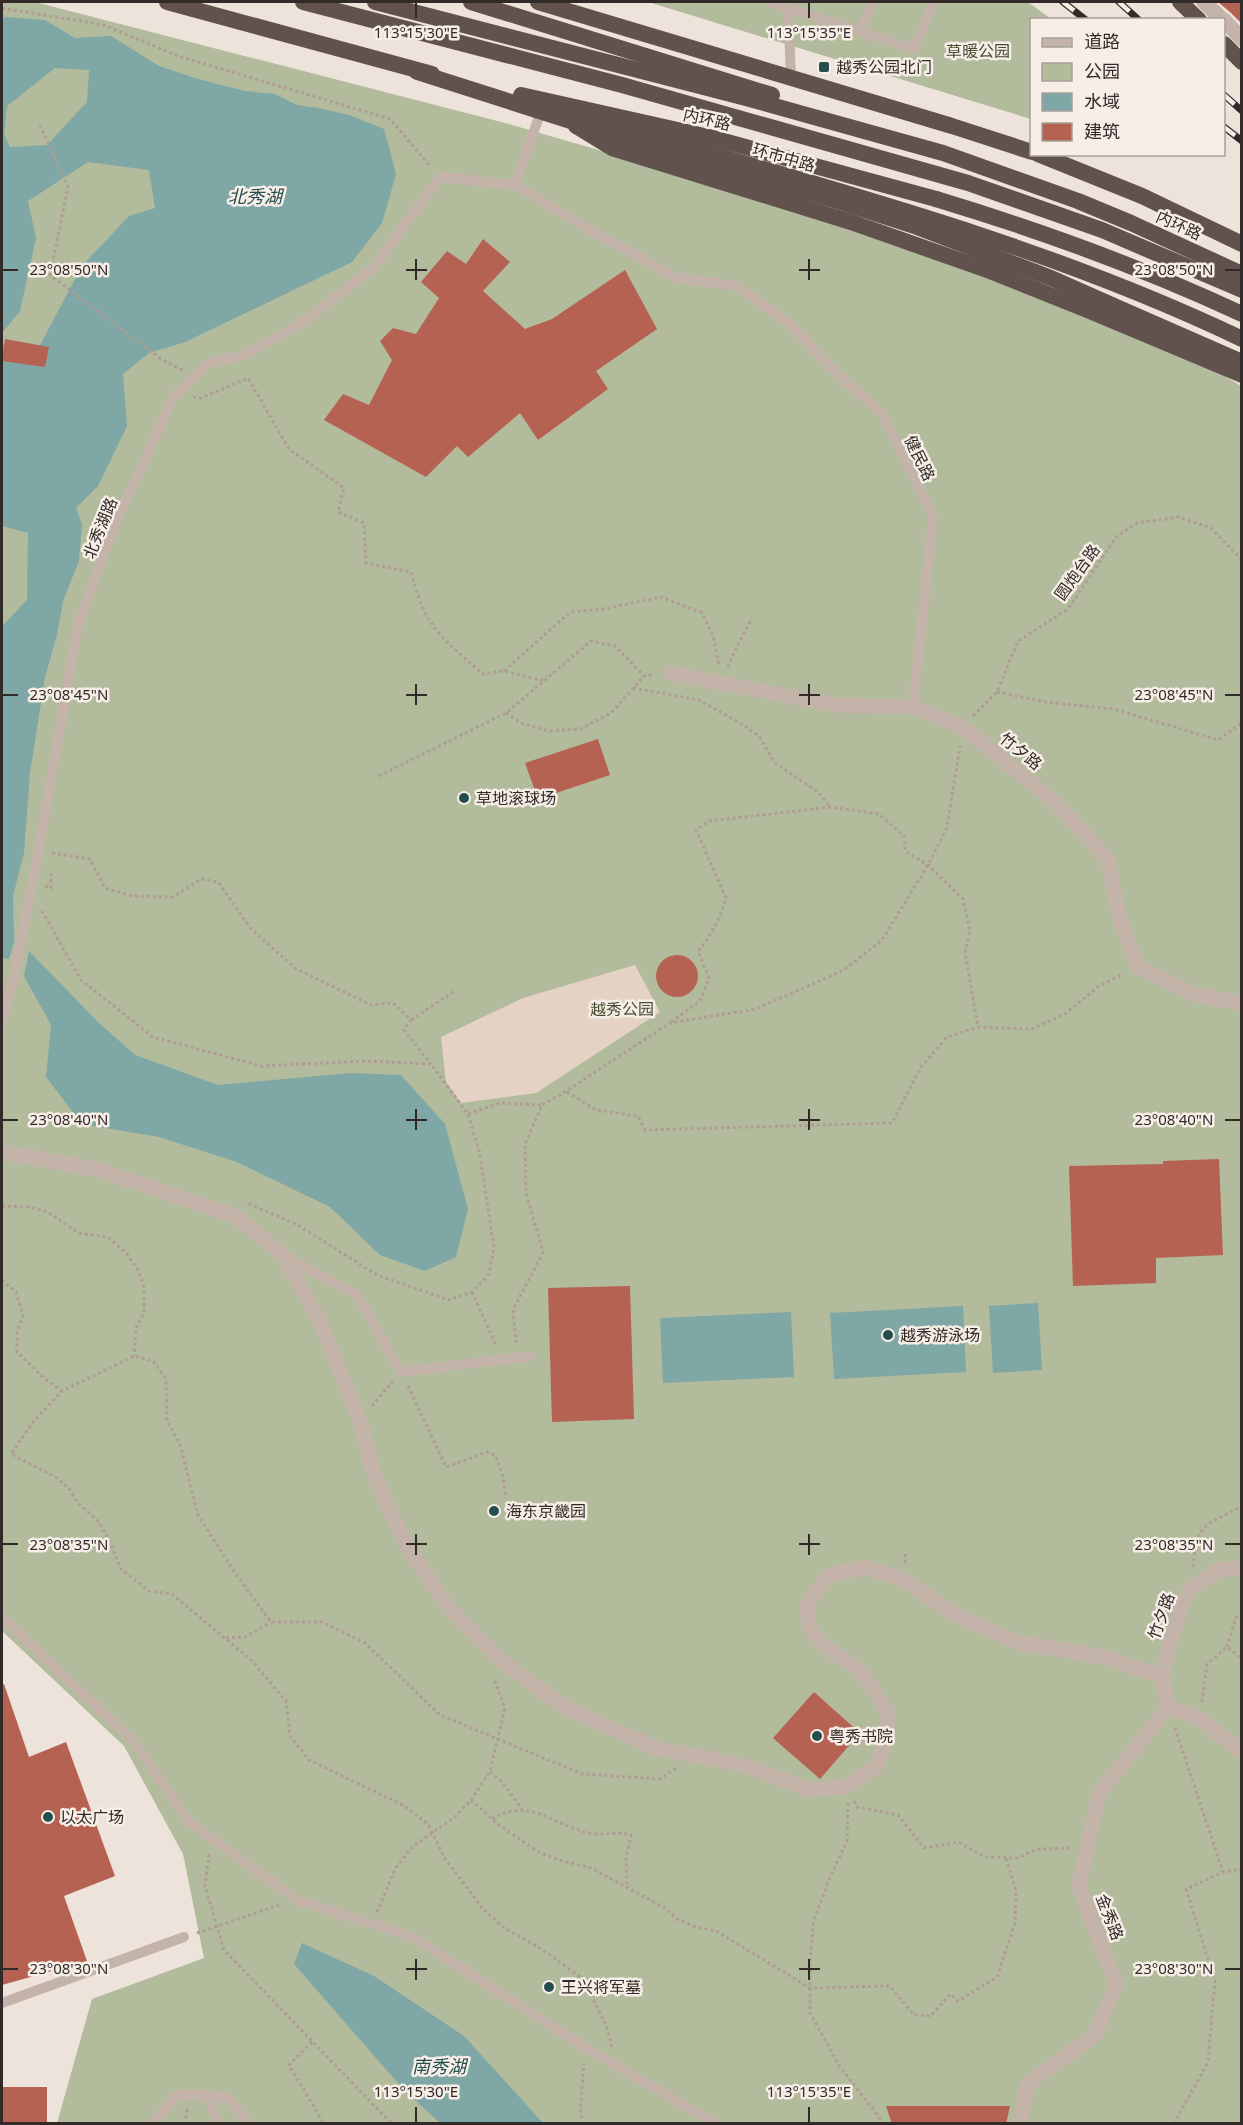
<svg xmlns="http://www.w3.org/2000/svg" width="1243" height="2125" font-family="'Noto Sans','Noto Sans SC',sans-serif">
  <rect width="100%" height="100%" fill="#eee3db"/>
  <!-- green -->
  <g fill="#b3bb9d">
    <polygon points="2,2 35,2 509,124 749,194 1048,297 1220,373 1241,386 1241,2123 57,2123 92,1999 204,1958 183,1854 124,1746 2,1631"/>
    <polygon points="648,2 1028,2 1051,19 1032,20 1031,119"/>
  </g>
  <!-- plaza -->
  <polygon fill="#e4d3c4" points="635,965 660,1012 536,1093 461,1103 446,1082 441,1037 523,998"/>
  <!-- water -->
  <g fill="#7ea7a5" fill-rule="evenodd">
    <path d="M 5,17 L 45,20 L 75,38 L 111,36 L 159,66 L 198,79 L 245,91 L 275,94 L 297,105 L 318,108 L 349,115 L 384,129 L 396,174 L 382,223 L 352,262 L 185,342 L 149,353 L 123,374 L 127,426 L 98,486 L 76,508 L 82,524 L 79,561 L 63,601 L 57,635 L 45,677 L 30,773 L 24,853 L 13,896 L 14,942 L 9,959 L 2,958 L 2,626 L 27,600 L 28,533 L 2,526 L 2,342 L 5,347 L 39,347 L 82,266 L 129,216 L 155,208 L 149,170 L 88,162 L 28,201 L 36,238 L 20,311 L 2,333 L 2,21 ZM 55,68 L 89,70 L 87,102 L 47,145 L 10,147 L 4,134 L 7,106 Z"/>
    <polygon points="29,951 99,1023 135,1055 218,1085 351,1073 401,1075 445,1124 468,1209 456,1257 425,1271 380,1255 330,1207 237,1162 159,1137 82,1124 46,1077 51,1025 24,976"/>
    <polygon points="1038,1303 1042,1370 993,1373 989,1306"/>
    <polygon points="963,1306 966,1372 834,1379 830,1313"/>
    <polygon points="791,1312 794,1377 663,1383 660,1318"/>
    <polygon points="302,1943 374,1976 464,2036 543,2123 440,2123 404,2090 294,1964"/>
  </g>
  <!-- building -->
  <g fill="#b56252">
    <polygon points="1218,2 1242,2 1242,24 1231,13"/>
    <polygon points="483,239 510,262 483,291 525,329 552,319 625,270 657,329 596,371 608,389 538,440 520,413 468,457 457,446 426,477 324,420 343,394 369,405 392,360 380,341 393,328 416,334 439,298 421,282 447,251 466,264"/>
    <polygon points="5,339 49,347 45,367 2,361"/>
    <polygon points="598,739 610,775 538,799 525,763"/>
    <circle cx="677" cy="976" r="21"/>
    <polygon points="1219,1159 1223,1255 1156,1258 1156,1283 1073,1286 1069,1166 1163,1164 1163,1161"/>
    <polygon points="630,1286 634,1419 552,1422 548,1288"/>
    <polygon points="4,1684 29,1757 66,1742 115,1876 64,1896 87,1961 2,1985 2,1685"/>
    <polygon points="814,1692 860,1733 820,1779 773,1738"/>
    <rect x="2" y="2087" width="45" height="35"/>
    <polygon points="886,2106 1010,2106 1006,2124 892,2124"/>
  </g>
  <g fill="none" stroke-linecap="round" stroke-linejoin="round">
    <!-- path -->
    <g stroke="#af9d93" stroke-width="3" stroke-dasharray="3 3" stroke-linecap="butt">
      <polyline points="2,8 104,25 178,56 390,119 431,167"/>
      <polyline points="40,125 68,187 50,275 161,359 182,370"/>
      <path d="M 193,397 L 201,398 L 248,378 L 289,449 L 344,488 L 338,512 L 364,523 L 366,563 L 411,572 C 416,590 421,609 432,624 C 445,643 466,659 483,674 L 504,671 L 545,681"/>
      <polyline points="728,667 736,648 752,618"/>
      <polyline points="504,671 570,612 604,609 661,597 702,613 713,635 719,666"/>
      <polyline points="633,688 699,700 740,723 759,736 774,762 819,793 830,807"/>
      <polyline points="997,692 1046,702 1114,709 1218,740 1240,724 1242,726"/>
      <polyline points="506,713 521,723 548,731 580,729 611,713 644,676"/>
      <polyline points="973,716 997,692 1018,641 1068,609 1117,536 1137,523 1179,517 1211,528 1242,560"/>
      <polyline points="379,776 506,713 591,641 615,646 644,676 653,675"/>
      <polyline points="52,853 90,859 105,888 132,896 173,897 201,879 218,882 251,929 295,968 371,1005 393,1003 411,1020 404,1030 431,1064"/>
      <polyline points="45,886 51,888 51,871"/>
      <polyline points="42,911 81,980 153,1037 261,1066 367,1061 431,1064 468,1114 479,1150 494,1247 489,1274 472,1292 449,1300 377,1275 298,1225 247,1203"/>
      <polyline points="411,1020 456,990"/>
      <path d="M 671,1022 L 700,1001 L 709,978 L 698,951 C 712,935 720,918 726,898 L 696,830 L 709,821 L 830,807 L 879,814 L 905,837 L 905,851 L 928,865 L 963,899 L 970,932 L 965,952 L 978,1027"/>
      <polyline points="567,1092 596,1110 638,1116 645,1130 892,1123 921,1067 947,1037 978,1027 1032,1029 1066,1013 1098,987 1123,974"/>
      <polyline points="468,1114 500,1103 542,1105"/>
      <polyline points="2,1206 28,1207 46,1211 79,1233 108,1237 127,1254 138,1270 144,1288 144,1312 136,1328 134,1356"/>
      <polyline points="2,1280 16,1292 23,1315 17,1332 17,1352 45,1379 62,1391"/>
      <polyline points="472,1292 496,1345"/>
      <polyline points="516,1343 513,1310 543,1252 526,1193 525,1144 542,1105 566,1091 670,1023 756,1009 844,970 882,940 928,865 947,828 960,746"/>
      <polyline points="408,1386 446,1467 487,1452 495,1455 502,1473 506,1498"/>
      <polyline points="372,1406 393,1381"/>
      <polyline points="905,1563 905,1553"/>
      <path d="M 1193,1567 C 1197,1521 1205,1527 1242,1506"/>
      <polyline points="226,1638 245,1637 271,1622"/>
      <polyline points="1227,1647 1236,1617 1242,1614"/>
      <polyline points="1202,1702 1207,1664 1227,1647 1242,1659"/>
      <polyline points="1175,1728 1223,1872"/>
      <polyline points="490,1772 502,1782 522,1809"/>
      <polyline points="471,1800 499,1825 540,1853 563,1861 591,1868 665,1908 677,1919 696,1927 716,1931 810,1988 890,1986 914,2015 931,2016 950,1994 958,2001 997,1977 1015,1923 1016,1891 1006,1858"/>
      <polyline points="854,1801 857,1807 898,1815 924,1848 958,1842 986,1857 1017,1858 1037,1849 1070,1848"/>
      <polyline points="848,1803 847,1841 830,1877 813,1923 810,1964 810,2013 840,2067 879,2117 882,2124"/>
      <path d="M 492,1819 C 531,1796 552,1825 589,1833 C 605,1836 618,1831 631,1835 L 626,1858 L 627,1888"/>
      <polyline points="209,1854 205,1886 224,1950 392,2124"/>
      <polyline points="377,1912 395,1869 412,1847 455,1817 471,1800 490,1771 505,1708 495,1682 497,1678"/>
      <polyline points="197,1933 279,1905"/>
      <polyline points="312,2042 289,2065 324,2124"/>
      <polyline points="612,2047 606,2025 583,1979 543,1950 503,1927 483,1909 444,1857 428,1824 403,1805 309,1760 290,1736 286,1701 251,1660 172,1594 149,1591 121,1569 108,1538 98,1521 78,1503 70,1490 57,1478 11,1454 33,1422 62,1391 134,1356 153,1361 166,1379 167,1421 180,1444 198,1515 235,1573 271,1622 322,1622 365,1643 440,1715 582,1774 660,1779 676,1768"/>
      <polyline points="184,2124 188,2108"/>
      <polyline points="584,2124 580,2113 584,2064"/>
      <polyline points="1174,2124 1208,2062 1215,1981 1186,1889 1223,1872 1242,1869"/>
    </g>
    <!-- service -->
    <g stroke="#c4b3a9" stroke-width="10">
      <polyline points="771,2 914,49 934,2"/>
      <polyline points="790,2 788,7 791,77"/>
      <polyline points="860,31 873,2"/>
      <polyline points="515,185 541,111"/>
      <polyline points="2,1022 14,976 36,865 78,625 114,527 174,396 208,363 245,355 305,321 374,267 440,177 515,185 595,233 677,278 737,286 790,324 828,365 882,414 933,517 913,707"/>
      <polyline points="283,1255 357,1295 401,1372 531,1356"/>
      <polyline points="2,1617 135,1743 189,1822 297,1900 413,1937 586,2048 716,2124"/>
      <polyline points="2,2003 184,1937"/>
      <polyline points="207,2096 219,2124"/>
      <polyline points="151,2124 176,2096 192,2094 228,2098 249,2124"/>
    </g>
    <!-- pedestrian -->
    <g stroke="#c4b3a9" stroke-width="15">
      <polyline points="670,673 834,705 913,707 963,727 1058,805 1108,859 1118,913 1138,967 1194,994 1242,1004"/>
      <polyline points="2,1152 100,1170 237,1217 283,1255 318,1318 348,1390 360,1421 375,1478 406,1545 449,1608 505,1664 568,1709 656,1748 747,1766 809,1790 848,1786 876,1766 887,1740 888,1712 869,1683 855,1666 825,1647 809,1626 807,1604 829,1575 866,1567 904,1580 956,1615 1017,1642 1109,1658 1162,1677"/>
      <polyline points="1168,1707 1162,1677 1169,1646 1176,1627 1182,1603 1191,1588 1218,1570 1242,1568"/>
      <polyline points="1168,1707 1200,1719 1242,1752"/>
      <polyline points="1019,2124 1028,2083 1094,2036 1116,1984 1079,1886 1099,1793 1168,1707"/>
    </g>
    <!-- minor -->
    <g stroke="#c4b3a9" stroke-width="15">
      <polyline points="1204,2 1223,20"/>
      <polyline points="1224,20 1242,39"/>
    </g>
    <!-- trunk -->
    <g stroke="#62524e" stroke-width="16">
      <polyline points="167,2 432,74"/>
      <polyline points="303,2 622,85 968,183 1102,230 1242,290"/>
      <polyline points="375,2 746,98 943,153 1078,201 1131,223 1242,274"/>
      <polyline points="471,2 772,95"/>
      <polyline points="538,2 952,126 1032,152"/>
      <polyline points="1180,2 1199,20"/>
      <polyline points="1224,44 1242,62"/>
      <path d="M 581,116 C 804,182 1031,238 1242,339"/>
      <polyline points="576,126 612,148 851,222 990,271 1090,311 1242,375"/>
      <polyline points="1038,154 1142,196 1242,244"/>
      <path d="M 936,199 C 1042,231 1141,267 1242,314"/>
      <polyline points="1112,305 1242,362"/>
    </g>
    <defs>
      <g id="rail">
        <polyline points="1063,2 1086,20"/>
        <polyline points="1119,2 1139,20"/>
        <polyline points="1224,95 1242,111"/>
        <polyline points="1224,127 1242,141"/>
      </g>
    </defs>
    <!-- rail casing -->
    <use href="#rail" stroke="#322a28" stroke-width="7"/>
    <!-- rail -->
    <use href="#rail" stroke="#f6eee7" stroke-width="4.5" stroke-dasharray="14" stroke-linecap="butt"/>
    <!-- trunk-bridge -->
    <g stroke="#62524e" stroke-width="16">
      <polyline points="417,72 633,141 831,199 917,227 1051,278 1112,305"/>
      <polyline points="521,95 709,137 936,199"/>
    </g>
  </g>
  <!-- ticks -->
  <path fill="none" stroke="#322a28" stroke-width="2" d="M 416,3 L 416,18M 809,3 L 809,18M 416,259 L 416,280M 809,259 L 809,280M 3,270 L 18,270M 406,270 L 427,270M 799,270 L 820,270M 1225,270 L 1240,270M 416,684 L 416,705M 809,684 L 809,705M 3,695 L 18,695M 406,695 L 427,695M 799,695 L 820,695M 1225,695 L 1240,695M 416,1109 L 416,1130M 809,1109 L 809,1130M 3,1120 L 18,1120M 406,1120 L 427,1120M 799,1120 L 820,1120M 1225,1120 L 1240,1120M 416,1534 L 416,1555M 809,1534 L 809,1555M 3,1544 L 18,1544M 406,1544 L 427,1544M 799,1544 L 820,1544M 1225,1544 L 1240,1544M 416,1959 L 416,1980M 809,1959 L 809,1980M 3,1969 L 18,1969M 406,1969 L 427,1969M 799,1969 L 820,1969M 1225,1969 L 1240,1969M 416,2107 L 416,2122M 809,2107 L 809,2122"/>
  <!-- markers -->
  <g fill="#234e4d" stroke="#f6eee7" stroke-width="2">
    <rect x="818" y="61" width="12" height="12" rx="3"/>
    <circle cx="464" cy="798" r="6"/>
    <circle cx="888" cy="1335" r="6"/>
    <circle cx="494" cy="1511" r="6"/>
    <circle cx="817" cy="1736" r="6"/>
    <circle cx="48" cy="1817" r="6"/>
    <circle cx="549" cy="1987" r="6"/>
  </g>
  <g text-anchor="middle" stroke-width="5" stroke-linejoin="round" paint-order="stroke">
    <!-- park labels -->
    <g font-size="16" fill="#444d2f" stroke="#f6eee7">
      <text x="978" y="57">草暖公园</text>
      <text x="622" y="1015">越秀公园</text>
    </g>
    <!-- poi labels -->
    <g font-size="16" fill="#322a28" stroke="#f6eee7" text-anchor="start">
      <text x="836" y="73">越秀公园北门</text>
      <text x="476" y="804">草地滚球场</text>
      <text x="900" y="1341">越秀游泳场</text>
      <text x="506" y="1517">海东京畿园</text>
      <text x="829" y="1742">粤秀书院</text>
      <text x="60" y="1823">以太广场</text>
      <text x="561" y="1993">王兴将军墓</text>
    </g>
    <!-- street labels -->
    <g font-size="16" fill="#322a28" stroke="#f6eee7">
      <text transform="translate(707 119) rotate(13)" y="6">内环路</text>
      <text transform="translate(784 157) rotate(16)" y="6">环市中路</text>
      <text transform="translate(1179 225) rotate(24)" y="6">内环路</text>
      <text transform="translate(920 458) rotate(64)" y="6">健民路</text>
      <text transform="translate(100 528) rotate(-68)" y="6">北秀湖路</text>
      <text transform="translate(1077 572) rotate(-54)" y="6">圆炮台路</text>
      <text transform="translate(1021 751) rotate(39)" y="6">竹夕路</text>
      <text transform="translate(1161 1616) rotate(-70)" y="6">竹夕路</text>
      <text transform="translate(1110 1917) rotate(69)" y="6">金秀路</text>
    </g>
    <!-- water labels -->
    <g font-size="18" font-style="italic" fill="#234e4d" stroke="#f6eee7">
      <text x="255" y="203">北秀湖</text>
      <text x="439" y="2073">南秀湖</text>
    </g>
  </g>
  <g font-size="15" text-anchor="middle" fill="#322a28" stroke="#f6eee7" stroke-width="5" stroke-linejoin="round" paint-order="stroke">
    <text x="416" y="38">113°15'30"E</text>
    <text x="809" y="38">113°15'35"E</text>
    <text x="69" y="275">23°08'50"N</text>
    <text x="1174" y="275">23°08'50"N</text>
    <text x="69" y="700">23°08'45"N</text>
    <text x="1174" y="700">23°08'45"N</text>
    <text x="69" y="1125">23°08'40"N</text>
    <text x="1174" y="1125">23°08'40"N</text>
    <text x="69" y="1550">23°08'35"N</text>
    <text x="1174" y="1550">23°08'35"N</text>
    <text x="69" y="1974">23°08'30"N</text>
    <text x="1174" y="1974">23°08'30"N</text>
    <text x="416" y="2097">113°15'30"E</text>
    <text x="809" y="2097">113°15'35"E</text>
  </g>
  <!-- border -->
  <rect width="1243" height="2125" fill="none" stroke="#322a28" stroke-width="6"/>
  <!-- legend -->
  <rect x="1030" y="18" width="195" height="138" fill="#f6eee7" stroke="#a8a09b" stroke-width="1.5"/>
  <rect x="1042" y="38" width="30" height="9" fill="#c4b3a9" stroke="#a8a09b" stroke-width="1.5"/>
  <text x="1084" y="48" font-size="18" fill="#322a28">道路</text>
  <rect x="1042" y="63" width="30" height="18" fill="#b3bb9d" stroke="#a8a09b" stroke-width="1.5"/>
  <text x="1084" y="78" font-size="18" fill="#322a28">公园</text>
  <rect x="1042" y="93" width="30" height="18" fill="#7ea7a5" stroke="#a8a09b" stroke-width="1.5"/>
  <text x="1084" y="108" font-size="18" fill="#322a28">水域</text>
  <rect x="1042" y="123" width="30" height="18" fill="#b56252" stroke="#a8a09b" stroke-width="1.5"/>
  <text x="1084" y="138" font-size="18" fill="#322a28">建筑</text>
</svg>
